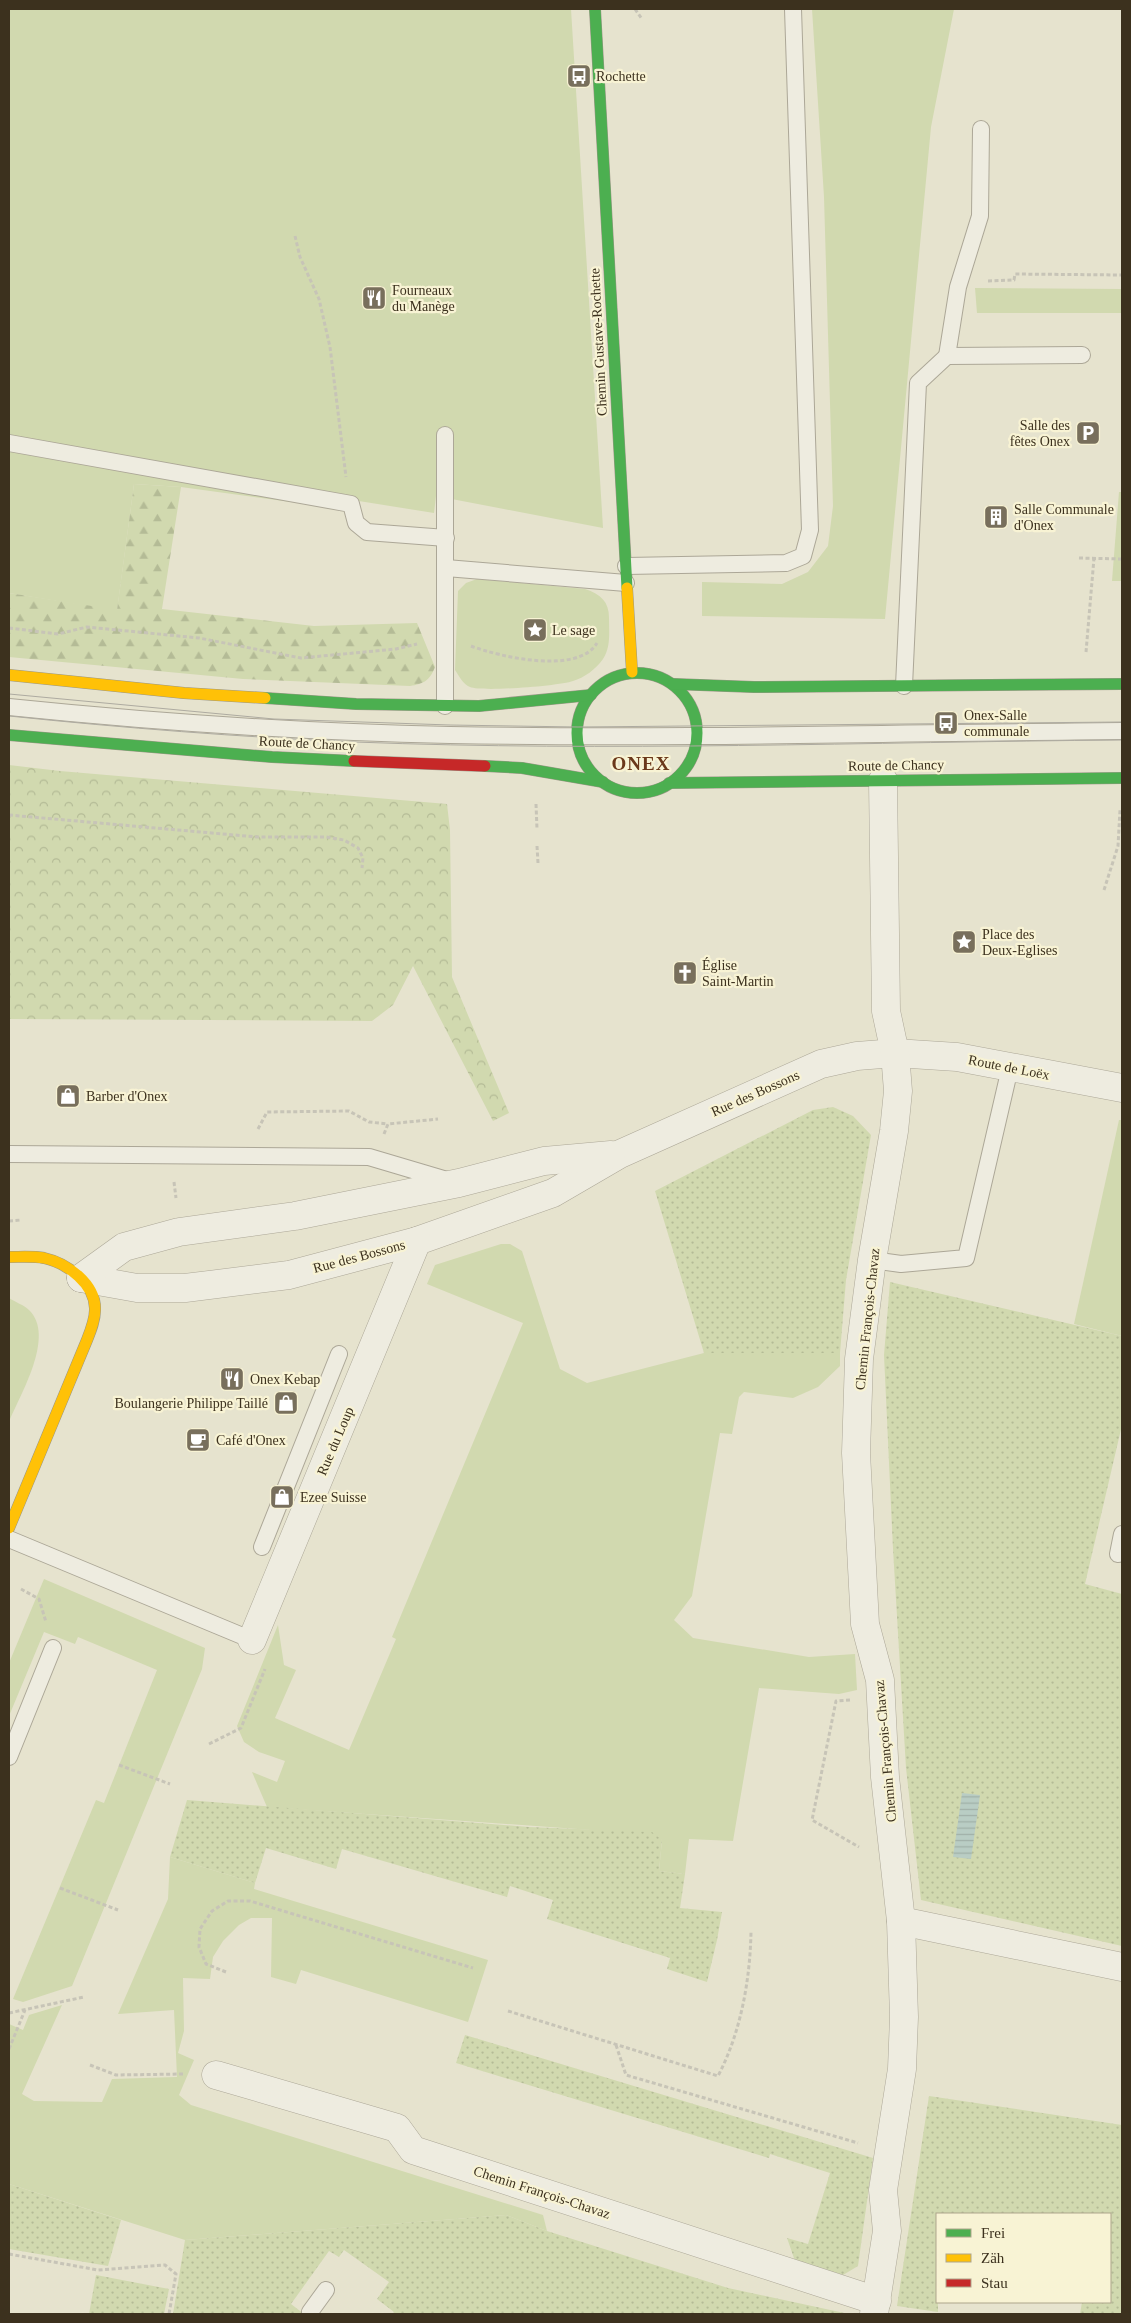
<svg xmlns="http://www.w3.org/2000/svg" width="1131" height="2323" font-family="'Times New Roman',serif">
  <defs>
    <pattern id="forest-firs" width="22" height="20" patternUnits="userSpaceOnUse" patternTransform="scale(1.25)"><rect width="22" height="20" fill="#d1d9af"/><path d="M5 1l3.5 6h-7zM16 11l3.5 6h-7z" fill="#b4bb96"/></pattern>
    <pattern id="park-crowns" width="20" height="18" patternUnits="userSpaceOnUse" patternTransform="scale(1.25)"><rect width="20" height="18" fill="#d1d9af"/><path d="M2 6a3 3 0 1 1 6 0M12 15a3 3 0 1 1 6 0" fill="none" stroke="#b4bb96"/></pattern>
    <pattern id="garden-dots" width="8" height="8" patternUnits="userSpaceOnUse" patternTransform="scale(1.25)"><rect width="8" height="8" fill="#d1d9af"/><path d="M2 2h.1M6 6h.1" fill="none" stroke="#b4bb96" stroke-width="1.8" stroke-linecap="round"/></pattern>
    <pattern id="water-rules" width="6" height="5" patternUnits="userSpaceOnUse" patternTransform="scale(1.25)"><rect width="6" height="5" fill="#b9cdc4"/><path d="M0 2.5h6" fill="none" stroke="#a0b0a8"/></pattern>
  </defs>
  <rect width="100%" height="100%" fill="#e6e3ce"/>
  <!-- grass -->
  <g fill="#d1d9af">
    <polygon points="9,9 571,9 603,528 436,496 434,513 340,498 343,509 181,487 134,484 117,611 9,593"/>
    <polygon points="812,9 954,9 931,127 885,619 702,616 702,582 782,584 808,572 828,546 833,506 824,197"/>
    <polygon points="975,288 1122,289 1122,313 977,313"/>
    <polygon points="1119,492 1122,492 1122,581 1112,581"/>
    <path d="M 477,579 L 585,589 C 601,594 609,602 609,618 C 609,632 611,647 603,659 C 596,669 584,678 573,681 C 559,686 482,692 470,687 C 463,684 459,676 455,670 L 458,591 L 466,583 Z"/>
    <polygon points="1119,1120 1122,1120 1122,1336 1074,1324"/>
    <polygon points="501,1244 510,1244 522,1251 560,1369 587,1383 704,1353 840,1353 840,1366 818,1387 793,1398 744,1392 739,1397 732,1434 720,1433 692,1596 674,1620 693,1638 809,1657 855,1654 857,1690 839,1694 759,1688 733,1841 689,1839 685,1874 659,1871 662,1840 605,1831 267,1807 252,1772 277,1782 285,1761 259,1752 244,1742 237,1726 278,1625 284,1665 296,1670 275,1718 349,1750 396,1639 392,1637 404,1608 523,1323 427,1284 435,1265"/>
    <path d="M 9,1298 C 15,1302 24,1305 29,1310 C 56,1336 20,1395 9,1422 Z"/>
    <polygon points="44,1579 205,1648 202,1669 72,1986 23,2002 13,1999 96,1800 104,1803 157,1670 78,1637 75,1644 44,1632 9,1716 9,1663"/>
    <polygon points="170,1857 255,1883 254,1889 488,1960 468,2022 301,1970 296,1984 271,1977 272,1918 251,1918 239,1925 223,1941 213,1957 210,1979 183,1978 184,2031 178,2053 194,2060 179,2095 191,2105 543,2215 547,2231 506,2215 185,2240 9,2184 9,2024 23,2030 29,2015 62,2005 22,2094 34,2101 102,2102 112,2079 177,2077 174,2010 118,2014 168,1899"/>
  </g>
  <!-- forest -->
  <path fill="url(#forest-firs)" d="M 134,484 L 181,487 L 162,609 L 314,626 L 417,623 L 435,667 C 430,680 424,684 410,686 L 243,679 L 9,657 L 9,593 L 117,610 Z"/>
  <!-- park -->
  <polygon fill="url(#park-crowns)" points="9,765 60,771 447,804 450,830 452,977 509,1113 493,1121 413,966 393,1005 372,1021 9,1019"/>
  <!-- garden -->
  <g fill="url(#garden-dots)">
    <polygon points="833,1107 853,1116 871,1135 846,1280 840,1353 704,1353 655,1191 813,1110"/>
    <polygon points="890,1282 1122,1336 1122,1425 1085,1584 1122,1594 1122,1946 921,1900 906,1768 893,1549 884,1355"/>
    <polygon points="187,1800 529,1827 652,1832 662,1840 659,1871 685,1874 680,1908 722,1912 717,1940 707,1982 667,1969 670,1958 547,1919 553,1900 510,1886 507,1897 342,1849 336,1869 266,1848 255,1883 170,1857"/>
    <polygon points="465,2035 873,2158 858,2266 843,2275 795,2261 787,2238 808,2244 830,2173 770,2154 769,2158 456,2063"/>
    <polygon points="929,2096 1122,2125 1122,2314 1080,2314 1082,2302 1110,2302 1110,2214 937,2214 938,2312 897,2306"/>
    <polygon points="9,2184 121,2220 108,2266 9,2249"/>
    <polygon points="506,2215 547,2231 728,2288 849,2314 393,2314 394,2312 377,2299 389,2282 344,2250 339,2257 329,2251 291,2304 304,2314 173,2314 185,2240"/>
    <polygon points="96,2275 169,2289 164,2314 89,2314"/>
  </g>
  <!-- water -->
  <polygon fill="url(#water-rules)" points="962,1793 980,1795 971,1859 953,1857"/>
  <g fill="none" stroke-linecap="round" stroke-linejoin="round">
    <defs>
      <g id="lane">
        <polyline points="947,356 958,287 980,216 981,129"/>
        <polyline points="9,443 351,504 356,523 367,532 446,538"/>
        <polyline points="626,566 786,563 803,556 810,530 793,9"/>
        <polyline points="446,568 626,583"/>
        <polyline points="904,686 918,383 947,356 1082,355"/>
        <polyline points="445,706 445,435"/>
        <path d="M 9,707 C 155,722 303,732 450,735 C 674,739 898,733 1122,731"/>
        <polyline points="9,1154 369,1157 450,1181"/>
        <polyline points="872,1260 901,1264 966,1258 1010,1068"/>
        <polyline points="9,1539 252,1640"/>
        <polyline points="262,1547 339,1354"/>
        <polyline points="1118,1554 1122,1534"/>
        <polyline points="9,1757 53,1648"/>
        <polyline points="311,2314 310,2312 326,2290"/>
      </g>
      <g id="street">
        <polyline points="81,1278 137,1288 185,1288 289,1275 417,1241 553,1193 620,1154 821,1064 857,1056 895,1053 957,1057 1122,1088"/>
        <polyline points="81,1278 124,1247 179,1232 295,1216 459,1183 544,1161 611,1155"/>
        <polyline points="252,1640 417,1241"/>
        <polyline points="901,1921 1122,1967"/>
        <polyline points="216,2075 397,2128 413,2150 877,2301"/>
        <polyline points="874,2314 887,2231 883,2190 902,2069 904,2017 901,1921 885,1777 880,1680 865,1624 856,1453 859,1359 872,1260 894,1131 898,1091 895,1053 886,1011 883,780"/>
      </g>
      <g id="fast">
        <polyline points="595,9 627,588"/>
        <circle cx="637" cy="733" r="60"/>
        <polyline points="673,684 754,687 1122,684"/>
        <polyline points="265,698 356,704 479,706 591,695"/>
        <polyline points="9,735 272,757 354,761"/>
        <polyline points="485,766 522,768 603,782"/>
        <polyline points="669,783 1122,778"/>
      </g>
      <g id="slow">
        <polyline points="627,588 632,672"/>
        <polyline points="9,675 184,693 265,698"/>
        <path d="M 9,1257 C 21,1257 33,1256 44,1258 C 67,1263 96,1284 95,1310 C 95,1320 91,1330 87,1340 L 9,1528"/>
      </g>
      <polyline id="jam" points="354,761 485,766"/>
    </defs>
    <!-- lane casing -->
    <use href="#lane" stroke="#aca797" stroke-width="18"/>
    <!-- street casing -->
    <use href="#street" stroke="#aca797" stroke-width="29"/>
    <!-- fast casing -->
    <use href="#fast" stroke="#9b9787" stroke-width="12"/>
    <!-- slow casing -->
    <use href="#slow" stroke="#9b9787" stroke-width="12"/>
    <!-- jam casing -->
    <use href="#jam" stroke="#9b9787" stroke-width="12"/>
    <!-- path -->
    <g stroke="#c7c4b7" stroke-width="3" stroke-dasharray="4 2.5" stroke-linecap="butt">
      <polyline points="635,9 642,19"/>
      <polyline points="295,236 300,257 319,299 330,347 346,477"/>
      <polyline points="988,281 1014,280 1015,274 1122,275"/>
      <polyline points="1079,558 1122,559"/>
      <polyline points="9,628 58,634 87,627 199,638 301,658 396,649 417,644"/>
      <path d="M 471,646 C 500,657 578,675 597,643"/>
      <polyline points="1086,652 1094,558"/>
      <polyline points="536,804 537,829"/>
      <polyline points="9,815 257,837 326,837 344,840 358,848 363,858 362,868"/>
      <polyline points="537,846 538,863"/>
      <polyline points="1104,890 1118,846 1120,810"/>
      <polyline points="258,1129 267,1112 349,1111 369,1122 388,1124"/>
      <polyline points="384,1134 388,1124 438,1119"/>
      <polyline points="174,1182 176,1198"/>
      <polyline points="9,1221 21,1220"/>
      <polyline points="21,1589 39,1599 46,1622"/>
      <polyline points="850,1700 836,1701 812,1820 859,1847"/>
      <polyline points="209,1744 241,1728 265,1669"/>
      <polyline points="119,1765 170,1784"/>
      <polyline points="60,1888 118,1910"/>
      <polyline points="226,1972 206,1964 199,1947 200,1929 212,1911 228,1901 250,1901 473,1968"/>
      <path d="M 508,2011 L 718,2076 C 741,2032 750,1980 751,1932"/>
      <polyline points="9,2013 84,1997"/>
      <polyline points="616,2045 626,2075 858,2143"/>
      <polyline points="9,2049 25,2010"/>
      <polyline points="90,2065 116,2075 183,2074"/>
      <polyline points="9,2254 98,2270 165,2265 176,2274 169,2314"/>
    </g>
    <!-- lane -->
    <use href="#lane" stroke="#eeece0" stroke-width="16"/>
    <!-- street -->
    <use href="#street" stroke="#eeece0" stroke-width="28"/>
    <!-- fast -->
    <use href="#fast" stroke="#4caf50" stroke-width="11"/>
    <!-- slow -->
    <use href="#slow" stroke="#ffc107" stroke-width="11"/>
    <!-- jam -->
    <use href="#jam" stroke="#c62828" stroke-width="11"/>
    <!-- tram -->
    <g stroke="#aeaba1" stroke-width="1">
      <polyline points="9,694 274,719 450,725 578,727 1122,722"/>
      <path d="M 9,716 C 124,728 239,737 355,742 C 610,752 867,742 1122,740"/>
    </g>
  </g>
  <!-- icons -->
  <defs>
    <symbol id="bus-square" viewBox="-11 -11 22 22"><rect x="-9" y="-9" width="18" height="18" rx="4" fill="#786f5c" stroke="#f8f3d4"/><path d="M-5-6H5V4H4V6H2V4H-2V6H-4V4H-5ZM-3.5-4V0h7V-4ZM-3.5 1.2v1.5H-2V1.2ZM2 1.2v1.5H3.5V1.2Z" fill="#fff"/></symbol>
    <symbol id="restaurant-square" viewBox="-11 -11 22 22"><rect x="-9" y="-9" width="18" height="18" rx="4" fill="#786f5c" stroke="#f8f3d4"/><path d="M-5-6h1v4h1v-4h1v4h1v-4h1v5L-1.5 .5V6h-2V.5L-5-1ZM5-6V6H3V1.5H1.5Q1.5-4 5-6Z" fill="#fff"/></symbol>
    <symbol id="parking-square" viewBox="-11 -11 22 22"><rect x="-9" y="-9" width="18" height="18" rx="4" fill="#786f5c" stroke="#f8f3d4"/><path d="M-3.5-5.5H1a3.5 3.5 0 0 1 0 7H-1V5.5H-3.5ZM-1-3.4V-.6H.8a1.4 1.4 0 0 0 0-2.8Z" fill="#fff"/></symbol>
    <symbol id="building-square" viewBox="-11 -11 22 22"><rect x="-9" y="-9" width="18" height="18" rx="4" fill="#786f5c" stroke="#f8f3d4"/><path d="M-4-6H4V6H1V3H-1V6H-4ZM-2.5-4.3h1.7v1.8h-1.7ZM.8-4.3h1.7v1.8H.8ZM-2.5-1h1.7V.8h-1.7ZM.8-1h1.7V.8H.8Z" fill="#fff"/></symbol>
    <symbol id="sight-square" viewBox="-11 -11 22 22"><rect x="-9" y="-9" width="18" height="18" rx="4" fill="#786f5c" stroke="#f8f3d4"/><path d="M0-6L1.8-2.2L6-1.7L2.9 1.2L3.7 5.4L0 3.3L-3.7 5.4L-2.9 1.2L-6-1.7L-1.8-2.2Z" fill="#fff"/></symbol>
    <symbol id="church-square" viewBox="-11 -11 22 22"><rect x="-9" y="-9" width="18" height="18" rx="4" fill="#786f5c" stroke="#f8f3d4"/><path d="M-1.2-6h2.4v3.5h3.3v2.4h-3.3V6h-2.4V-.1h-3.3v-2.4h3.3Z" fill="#fff"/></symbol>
    <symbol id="shop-square" viewBox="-11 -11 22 22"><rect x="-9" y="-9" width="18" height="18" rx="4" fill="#786f5c" stroke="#f8f3d4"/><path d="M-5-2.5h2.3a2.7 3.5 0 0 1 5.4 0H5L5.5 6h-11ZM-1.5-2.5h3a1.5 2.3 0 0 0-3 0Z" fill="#fff"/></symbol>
    <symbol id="cafe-square" viewBox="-11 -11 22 22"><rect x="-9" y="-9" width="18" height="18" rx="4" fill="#786f5c" stroke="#f8f3d4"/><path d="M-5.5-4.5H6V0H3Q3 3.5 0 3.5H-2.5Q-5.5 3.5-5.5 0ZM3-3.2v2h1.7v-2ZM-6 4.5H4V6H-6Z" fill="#fff"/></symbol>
  </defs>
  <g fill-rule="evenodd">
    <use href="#bus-square" x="565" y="62" width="28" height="28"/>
    <use href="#restaurant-square" x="360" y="284" width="28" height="28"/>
    <use href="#parking-square" x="1074" y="419" width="28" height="28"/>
    <use href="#building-square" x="982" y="503" width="28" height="28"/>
    <use href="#sight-square" x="521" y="616" width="28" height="28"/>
    <use href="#bus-square" x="932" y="709" width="28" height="28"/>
    <use href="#sight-square" x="950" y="928" width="28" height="28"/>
    <use href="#church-square" x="671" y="959" width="28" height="28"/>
    <use href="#shop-square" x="54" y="1082" width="28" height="28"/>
    <use href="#restaurant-square" x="218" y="1365" width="28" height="28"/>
    <use href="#shop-square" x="272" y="1389" width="28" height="28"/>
    <use href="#cafe-square" x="184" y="1426" width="28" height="28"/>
    <use href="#shop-square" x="268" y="1483" width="28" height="28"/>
  </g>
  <g text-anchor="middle" stroke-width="4.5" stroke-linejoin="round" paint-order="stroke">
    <!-- poi labels -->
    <g font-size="14" fill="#3c311e" stroke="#f8f3d4" text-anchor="start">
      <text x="596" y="81">Rochette</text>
      <text x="392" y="295">Fourneaux<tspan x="392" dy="16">du Manège</tspan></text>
      <text x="1070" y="430" text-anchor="end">Salle des<tspan x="1070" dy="16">fêtes Onex</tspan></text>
      <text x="1014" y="514">Salle Communale<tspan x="1014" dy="16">d'Onex</tspan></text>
      <text x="552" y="635">Le sage</text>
      <text x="964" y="720">Onex-Salle<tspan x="964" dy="16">communale</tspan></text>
      <text x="982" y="939">Place des<tspan x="982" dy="16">Deux-Eglises</tspan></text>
      <text x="702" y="970">Église<tspan x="702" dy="16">Saint-Martin</tspan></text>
      <text x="86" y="1101">Barber d'Onex</text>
      <text x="250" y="1384">Onex Kebap</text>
      <text x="268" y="1408" text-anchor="end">Boulangerie Philippe Taillé</text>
      <text x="216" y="1445">Café d'Onex</text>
      <text x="300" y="1502">Ezee Suisse</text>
    </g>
    <!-- street labels -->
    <g font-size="14" fill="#3c311e" stroke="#f8f3d4">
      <text transform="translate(598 342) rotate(-93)" y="5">Chemin Gustave-Rochette</text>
      <text transform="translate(307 743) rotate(3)" y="5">Route de Chancy</text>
      <text transform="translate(896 765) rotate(-1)" y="5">Route de Chancy</text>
      <text transform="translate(1009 1067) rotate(11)" y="5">Route de Loëx</text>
      <text transform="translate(755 1093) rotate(-24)" y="5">Rue des Bossons</text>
      <text transform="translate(359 1256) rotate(-15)" y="5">Rue des Bossons</text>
      <text transform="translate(867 1319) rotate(-84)" y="5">Chemin François-Chavaz</text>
      <text transform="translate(335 1441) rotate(-67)" y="5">Rue du Loup</text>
      <text transform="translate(885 1751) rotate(-95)" y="5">Chemin François-Chavaz</text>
      <text transform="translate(542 2192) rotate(18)" y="5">Chemin François-Chavaz</text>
    </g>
    <!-- district labels -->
    <g font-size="19" font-weight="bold" letter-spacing="1" fill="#6b381a" stroke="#f8f3d4">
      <text x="641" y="770">ONEX</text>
    </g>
  </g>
  <!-- border -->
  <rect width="1131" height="2323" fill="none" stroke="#3c311e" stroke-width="20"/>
  <!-- legend -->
  <rect x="936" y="2213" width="175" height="90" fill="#f8f3d4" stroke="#ada58b"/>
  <rect x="946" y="2229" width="25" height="8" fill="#4caf50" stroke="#ada58b"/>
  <text x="981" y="2238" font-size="15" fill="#3c311e">Frei</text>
  <rect x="946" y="2254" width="25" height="8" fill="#ffc107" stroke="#ada58b"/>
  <text x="981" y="2263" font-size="15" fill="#3c311e">Zäh</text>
  <rect x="946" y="2279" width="25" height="8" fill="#c62828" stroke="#ada58b"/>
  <text x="981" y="2288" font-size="15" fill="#3c311e">Stau</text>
</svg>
